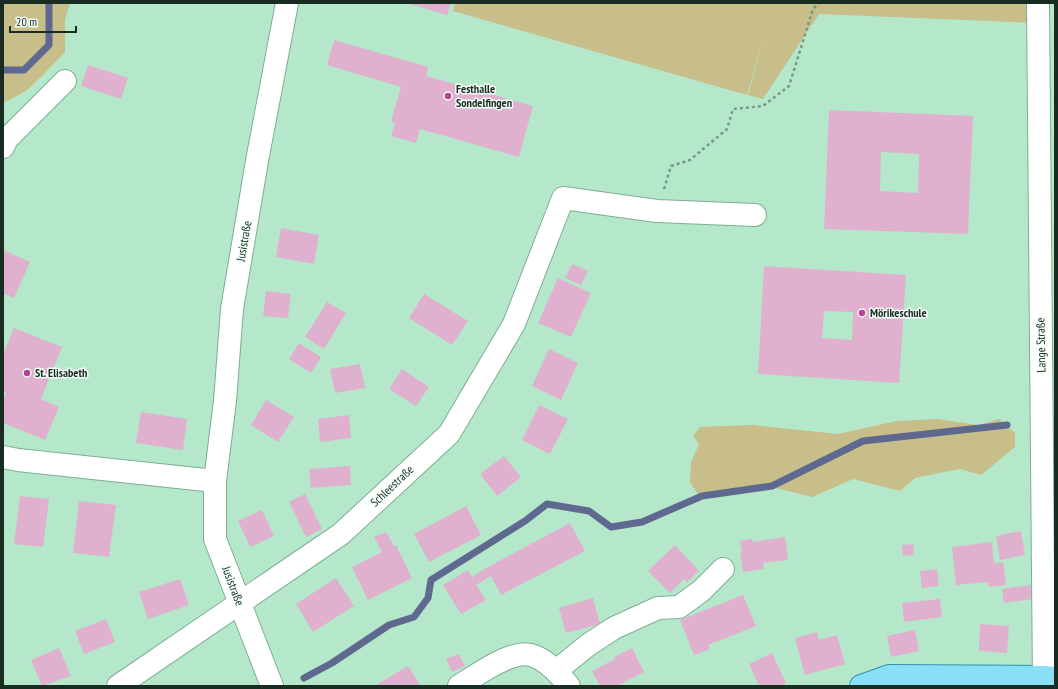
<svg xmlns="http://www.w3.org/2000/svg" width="1058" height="689" font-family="'PT Sans Narrow',sans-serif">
  <rect width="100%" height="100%" fill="#b5e8cb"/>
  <!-- green -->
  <g fill="#c8be89">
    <polygon points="3,3 70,3 65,20 65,52 42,76 26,91 5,102 3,102"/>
    <polygon points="455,3 1036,3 1036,23 819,14 763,99 748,95 765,33 747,95 453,11"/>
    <polygon points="937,419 979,425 999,419 1015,433 1015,447 981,475 960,469 944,472 915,478 900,491 853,479 812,497 776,488 700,498 690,482 691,462 699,444 693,436 700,427 752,425 838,434 897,421"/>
  </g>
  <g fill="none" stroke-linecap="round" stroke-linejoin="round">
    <!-- stream -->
    <g stroke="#5f6990" stroke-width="7">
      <polyline points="3,70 24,70 49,45 49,3"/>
      <polyline points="304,678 332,663 389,625 414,617 428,598 431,580 525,521 547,504 589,511 611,527 642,522 702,496 772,486 863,441 1007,425"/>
    </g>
  </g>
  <!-- building -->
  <g fill="#dfb1cf" fill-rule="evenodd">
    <polygon points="407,3 451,3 447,15"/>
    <polygon points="334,40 428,67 426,76 533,106 519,157 420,129 416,143 391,136 395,123 391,121 401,87 327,65"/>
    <polygon points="88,65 128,78 121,99 81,86"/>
    <path d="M 829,110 L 973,116 L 968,234 L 824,229 ZM 881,152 L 919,154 L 918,193 L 880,191 Z"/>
    <polygon points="281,228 319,235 314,264 276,257"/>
    <polygon points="3,250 30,262 14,298 3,293"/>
    <polygon points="572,264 588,271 581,285 565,278"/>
    <path d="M 764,266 L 906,275 L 899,383 L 758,374 ZM 824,311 L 853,312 L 852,340 L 822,338 Z"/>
    <polygon points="558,278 591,293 571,337 538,323"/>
    <polygon points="266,291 291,294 288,318 263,316"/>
    <polygon points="424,294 468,321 452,345 409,318"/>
    <polygon points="327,302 346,313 324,349 305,337"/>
    <polygon points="14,328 62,347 41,399 59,407 45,440 3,423 3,401 6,393 3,391 3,355"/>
    <polygon points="299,343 321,357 311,373 289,359"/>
    <polygon points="549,349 578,363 561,400 532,386"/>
    <polygon points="360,364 365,388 335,393 330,369"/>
    <polygon points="402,369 429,387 416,406 389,389"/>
    <polygon points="266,400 294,417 278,442 251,425"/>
    <polygon points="539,405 568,419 550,454 522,440"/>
    <polygon points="141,412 187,419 183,450 136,443"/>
    <polygon points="349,415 351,438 320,442 318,419"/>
    <polygon points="504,456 521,477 497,496 480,474"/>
    <polygon points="350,466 351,485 311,488 309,469"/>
    <polygon points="305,494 322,529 306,537 289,502"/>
    <polygon points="20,496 49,499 43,547 14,544"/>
    <polygon points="79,501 116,505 109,557 73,553"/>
    <polygon points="466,506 481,535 429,562 414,534"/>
    <polygon points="262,510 274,536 250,547 238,521"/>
    <polygon points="570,523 585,551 501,595 491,576 476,585 486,600 461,614 443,585 468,570 472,577 486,568 489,574 486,568"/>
    <polygon points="1021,531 1025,555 1000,560 996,536"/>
    <polygon points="386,532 394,546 396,545 412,578 368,600 352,567 382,552 374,537"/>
    <polygon points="785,537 788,560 763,563 764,569 743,572 740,553 742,553 740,541 752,539 753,542"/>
    <polygon points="992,542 994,563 1003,562 1006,585 989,587 988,582 956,585 952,547"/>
    <polygon points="913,544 914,555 903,556 902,545"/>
    <polygon points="675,545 699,571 687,582 684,579 670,593 648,571"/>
    <polygon points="937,569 939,586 922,588 920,571"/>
    <polygon points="336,578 354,606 313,632 296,604"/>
    <polygon points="180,579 189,605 148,619 139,592"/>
    <polygon points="1030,585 1033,599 1004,603 1002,589"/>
    <polygon points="743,595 756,626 708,645 710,649 694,655 680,620"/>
    <polygon points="593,598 600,624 566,633 559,608"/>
    <polygon points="940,599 942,617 904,622 902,603"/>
    <polygon points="106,619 115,642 84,654 75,631"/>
    <polygon points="980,624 1009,626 1007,653 979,651"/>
    <polygon points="915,630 919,651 891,657 887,636"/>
    <polygon points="817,632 819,640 837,635 845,664 805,675 795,638"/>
    <polygon points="59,648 71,676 42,686 31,660"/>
    <polygon points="632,648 644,672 617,686 600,686 592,671 615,659 614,657"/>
    <polygon points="772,653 786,683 780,686 759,686 749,664"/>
    <polygon points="459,654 465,666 452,672 446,659"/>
    <polygon points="408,666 421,686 376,686 376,685"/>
  </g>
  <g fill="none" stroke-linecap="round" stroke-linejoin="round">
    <defs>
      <g id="minor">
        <polyline points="1038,3 1044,686"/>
        <polyline points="3,147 7,139 65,81"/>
        <polyline points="3,457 18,460 215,481"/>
        <polyline points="556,671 588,645 614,628 658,608 679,607 701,591 723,569"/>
        <polyline points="118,686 341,534 449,434 514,324 563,198 657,211 755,215"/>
        <polyline points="272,686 215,539 215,481 225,401 232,309 257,161 287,3"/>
        <path d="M 459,686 C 477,675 514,647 534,656 C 549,662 559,674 569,686"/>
      </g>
      <polyline id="major" points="861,686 889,676 1044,677 1055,678"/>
    </defs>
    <!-- minor casing -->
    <use href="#minor" stroke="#7dae93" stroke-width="24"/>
    <!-- major casing -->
    <use href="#major" stroke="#2f93a8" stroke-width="24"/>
    <!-- path -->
    <polyline stroke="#739a84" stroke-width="2.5" stroke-dasharray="3 3" stroke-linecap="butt" points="664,189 671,166 690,160 727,129 733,109 763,106 789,86 813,9 819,3"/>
    <!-- minor -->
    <use href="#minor" stroke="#fff" stroke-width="22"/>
    <!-- major -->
    <use href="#major" stroke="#89e0f6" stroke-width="22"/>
  </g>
  <!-- markers -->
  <g fill="#b64198" stroke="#f4fef8" stroke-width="1.5">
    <circle cx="448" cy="96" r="4"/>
    <circle cx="862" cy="313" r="4"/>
    <circle cx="27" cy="373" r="4"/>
  </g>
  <g text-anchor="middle" stroke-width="3" stroke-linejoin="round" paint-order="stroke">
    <!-- poi labels -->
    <g font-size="12" font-weight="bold" fill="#182c21" stroke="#f4fef8" text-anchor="start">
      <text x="456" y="93">Festhalle<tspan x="456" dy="14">Sondelfingen</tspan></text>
      <text x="870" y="317">Mörikeschule</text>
      <text x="35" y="377">St. Elisabeth</text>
    </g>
    <!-- street labels -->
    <g font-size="12" fill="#182c21" stroke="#f4fef8">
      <text transform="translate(244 241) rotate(-80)" y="4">Jusistraße</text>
      <text transform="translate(1041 345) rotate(-91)" y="4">Lange Straße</text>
      <text transform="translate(392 486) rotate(-43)" y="4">Schleestraße</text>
      <text transform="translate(233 586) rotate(69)" y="4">Jusistraße</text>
    </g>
  </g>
  <!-- border -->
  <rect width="1058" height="689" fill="none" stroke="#182c21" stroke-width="8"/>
  <!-- scale -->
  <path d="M10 26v6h66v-6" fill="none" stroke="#182c21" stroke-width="2"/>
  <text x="16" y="26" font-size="12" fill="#182c21" stroke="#f4fef8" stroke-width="3" paint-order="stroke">20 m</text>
</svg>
